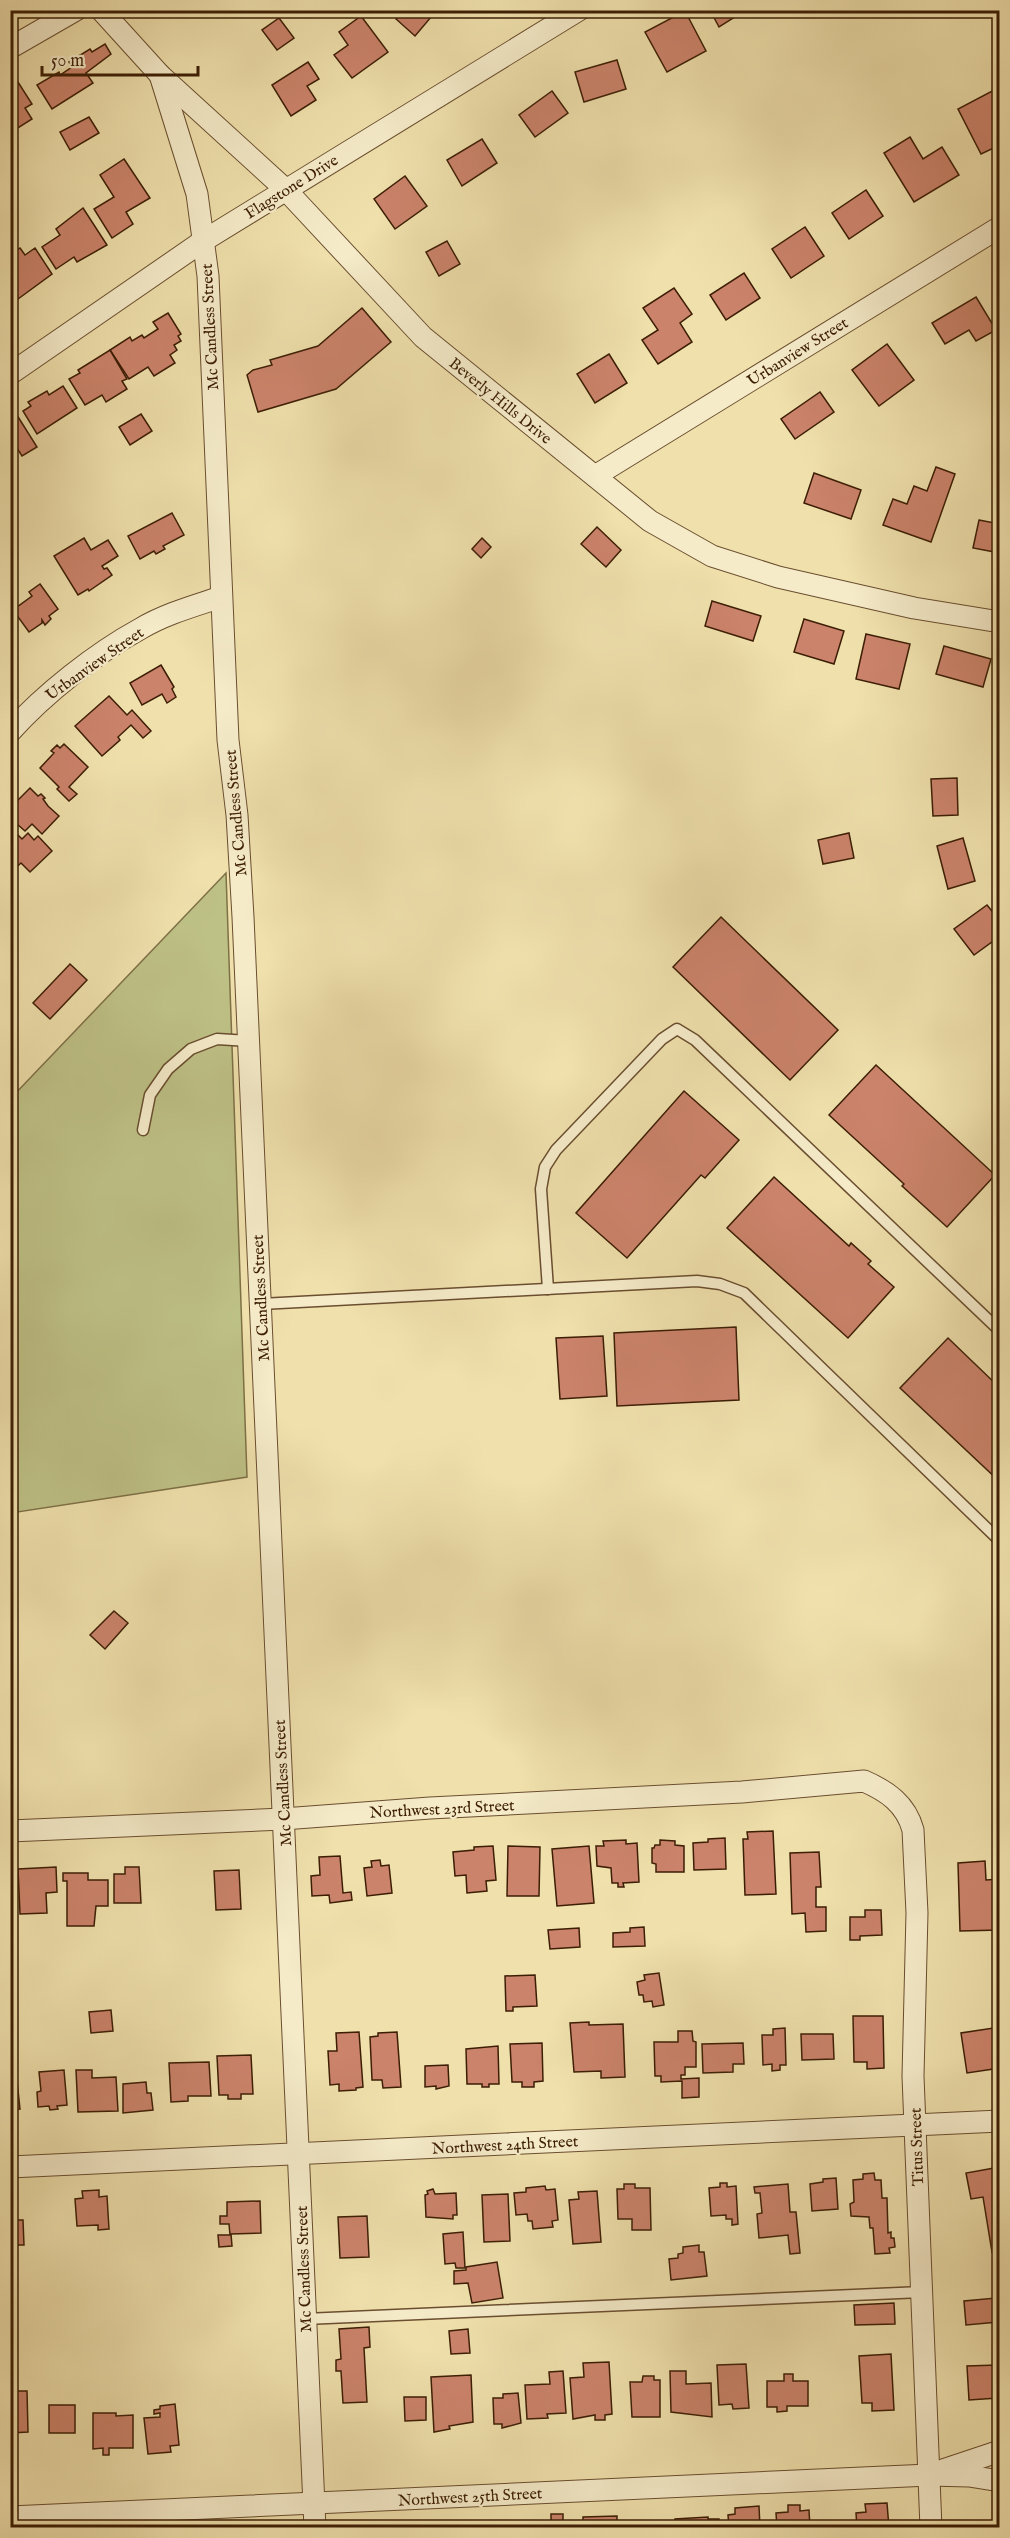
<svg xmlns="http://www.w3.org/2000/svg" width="1010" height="2538" font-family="'IM FELL English',serif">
  <rect width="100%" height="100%" fill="#efe0ac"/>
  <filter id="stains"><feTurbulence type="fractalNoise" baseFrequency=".00333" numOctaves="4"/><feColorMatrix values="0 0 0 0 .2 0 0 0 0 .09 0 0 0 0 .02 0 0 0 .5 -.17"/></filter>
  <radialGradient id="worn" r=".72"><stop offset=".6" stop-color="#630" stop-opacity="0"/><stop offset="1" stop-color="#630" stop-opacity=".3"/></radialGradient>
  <!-- green -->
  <polygon fill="#bec186" stroke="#7e7046" stroke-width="1.5" points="226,873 247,1477 11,1513 11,1098"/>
  <!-- building -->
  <g fill="#cb836b" stroke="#3d1e05" stroke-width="1.5">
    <polygon points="403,10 437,10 415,36 396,19"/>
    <polygon points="710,10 746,10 719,27"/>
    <polygon points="685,11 706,51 667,72 645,32"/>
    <polygon points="361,16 388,52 352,78 334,55 348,45 339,32"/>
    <polygon points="279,18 294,38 277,50 262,30"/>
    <polygon points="105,44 111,54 86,73 93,83 52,109 37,85 59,72 60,75 72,67 69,62 90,49 92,52"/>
    <polygon points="617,60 626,89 584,102 575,72"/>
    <polygon points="308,62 319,79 307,86 316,100 291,116 272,85"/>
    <polygon points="16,79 32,104 25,108 32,119 10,133 10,82"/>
    <polygon points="996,89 1000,97 1000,145 981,154 958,109"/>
    <polygon points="552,91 568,113 535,137 519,115"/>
    <polygon points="89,117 99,133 70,150 60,132"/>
    <polygon points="910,137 923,159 942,147 959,175 914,202 884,153"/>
    <polygon points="482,139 497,163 462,186 447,160"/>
    <polygon points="124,159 150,198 126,212 133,224 112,238 94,209 114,197 100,175"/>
    <polygon points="405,176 427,206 395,229 374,199"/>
    <polygon points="866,190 883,216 849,239 832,213"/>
    <polygon points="83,208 107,245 77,262 74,257 56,269 42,247 60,235 56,229"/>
    <polygon points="805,227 824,256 791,278 772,249"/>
    <polygon points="447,241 460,264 439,276 426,252"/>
    <polygon points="20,248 25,255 35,248 52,274 18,299 14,293 10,296 10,255"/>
    <polygon points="744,273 760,298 726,320 710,295"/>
    <polygon points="674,288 692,314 680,323 692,342 658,364 642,340 658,330 643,308"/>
    <polygon points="976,297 996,330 976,341 969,330 945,344 932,323"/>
    <polygon points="362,308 391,342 336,389 258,412 247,375 253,370 272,365 270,360 318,346"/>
    <polygon points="168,313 181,334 178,336 181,341 174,345 177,350 170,355 175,363 154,376 148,367 129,379 110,350 130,337 132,341 142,335 144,338 158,329 153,322"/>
    <polygon points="887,344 914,380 879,406 852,370"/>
    <polygon points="110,350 127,379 122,381 127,389 106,402 102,395 85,405 69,379 80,373 78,370"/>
    <polygon points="609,354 627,383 595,403 577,374"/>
    <polygon points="63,386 77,408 37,434 23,411 31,406 28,402 47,391 49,395"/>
    <polygon points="820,392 834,412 795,439 781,419"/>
    <polygon points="15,412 37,447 22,456 17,448 10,452 10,414"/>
    <polygon points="141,414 152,431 130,445 119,427"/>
    <polygon points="936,467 955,474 931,542 883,525 893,499 907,504 914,486 927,491"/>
    <polygon points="814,473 861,490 851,519 804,503"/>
    <polygon points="172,513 184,535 163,546 165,549 156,554 154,551 140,559 128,536"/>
    <polygon points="979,520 1000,524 1000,553 973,548"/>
    <polygon points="597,527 621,550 606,567 581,544"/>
    <polygon points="84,538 91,550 108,540 118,556 102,566 104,569 107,568 112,575 89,591 88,589 78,595 54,556"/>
    <polygon points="482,538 491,547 481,558 472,549"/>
    <polygon points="40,584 58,609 49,616 51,619 45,625 42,620 42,623 29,632 13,610 32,596 29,592"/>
    <polygon points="712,601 761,616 753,641 705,626"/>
    <polygon points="804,619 844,631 834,664 794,652"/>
    <polygon points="866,634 910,644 899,689 856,679"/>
    <polygon points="944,646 991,659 983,687 936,674"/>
    <polygon points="161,665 174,687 172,689 176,697 167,703 162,694 142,705 130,683"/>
    <polygon points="109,696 127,715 132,710 151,731 143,738 131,725 118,737 120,740 102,756 75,726"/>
    <polygon points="64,744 88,767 69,787 77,794 69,801 57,789 59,787 40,768 54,753 51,751 57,745 60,748"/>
    <polygon points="957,778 958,815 933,816 931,779"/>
    <polygon points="30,788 38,796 41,794 45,798 43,799 48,806 59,816 42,834 32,824 25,831 10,818 10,808"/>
    <polygon points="10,827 22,839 28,833 34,840 38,836 52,851 30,872 21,863 10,873"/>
    <polygon points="849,833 854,858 823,864 818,840"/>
    <polygon points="963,838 975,881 948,889 937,846"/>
    <polygon points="987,905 1000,921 1000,936 974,955 954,929"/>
    <polygon points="721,917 838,1030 790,1080 673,967"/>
    <polygon points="70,964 87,980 50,1019 33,1003"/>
    <polygon points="876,1065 995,1175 947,1227 902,1186 904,1184 829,1115"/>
    <polygon points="684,1091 739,1140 705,1178 701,1175 627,1258 576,1213"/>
    <polygon points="774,1177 849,1246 851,1243 871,1261 868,1264 894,1287 848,1338 727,1228"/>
    <polygon points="736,1327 739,1400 617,1406 614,1333"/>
    <polygon points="603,1336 607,1396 560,1399 556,1338"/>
    <polygon points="948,1338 1000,1388 1000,1482 900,1388"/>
    <polygon points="114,1611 128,1623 105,1649 90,1635"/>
    <polygon points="773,1831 776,1894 745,1895 743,1839 748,1839 747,1832"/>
    <polygon points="725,1838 726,1869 694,1870 693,1843 708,1842 708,1839"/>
    <polygon points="626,1840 626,1844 637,1843 639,1882 623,1883 624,1887 618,1887 618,1883 612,1883 611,1868 597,1866 596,1846 604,1846 603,1841"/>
    <polygon points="660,1840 675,1841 675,1845 684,1846 684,1872 656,1872 656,1864 652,1863 652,1848 654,1848 655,1845 660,1845"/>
    <polygon points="493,1846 496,1880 486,1881 487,1891 467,1893 466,1875 455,1876 453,1852 474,1850 474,1847"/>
    <polygon points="508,1846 540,1847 539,1896 507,1896"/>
    <polygon points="589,1846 594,1903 557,1906 552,1849"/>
    <polygon points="819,1852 821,1887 816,1887 816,1907 826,1907 826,1931 806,1932 805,1913 792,1914 790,1853"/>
    <polygon points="340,1856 343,1893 351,1892 352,1900 330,1903 329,1895 312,1896 311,1876 320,1875 319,1857"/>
    <polygon points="380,1860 381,1866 389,1865 392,1893 367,1896 364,1868 372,1867 371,1861"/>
    <polygon points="985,1861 986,1880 1000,1879 1000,1930 960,1931 958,1863"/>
    <polygon points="56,1867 57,1892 46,1893 47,1913 20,1914 18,1869"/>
    <polygon points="125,1867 139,1867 141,1903 114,1903 114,1874 125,1874"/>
    <polygon points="239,1870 241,1909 216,1910 214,1871"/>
    <polygon points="63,1873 88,1873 88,1880 108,1880 108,1906 96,1906 94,1926 67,1926 67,1881 63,1881"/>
    <polygon points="10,1879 15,1954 10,1955"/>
    <polygon points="865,1910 881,1910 882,1935 860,1936 860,1940 850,1940 850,1917 865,1917"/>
    <polygon points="644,1927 645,1946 613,1947 613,1933 630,1932 630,1928"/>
    <polygon points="579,1928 580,1947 550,1949 548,1930"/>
    <polygon points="659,1973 664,2005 653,2007 652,2001 644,2002 643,1995 639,1995 637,1982 645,1980 644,1975"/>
    <polygon points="535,1975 537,2006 513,2007 513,2011 506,2011 505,1976"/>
    <polygon points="111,2010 113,2031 91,2033 89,2012"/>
    <polygon points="853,2016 883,2016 884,2068 867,2069 867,2062 854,2062"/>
    <polygon points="589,2022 589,2025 623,2024 625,2077 601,2078 601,2071 574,2072 570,2023"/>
    <polygon points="1000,2027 1000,2068 967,2073 961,2033"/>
    <polygon points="785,2028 786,2065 780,2065 780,2070 772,2071 772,2064 763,2065 762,2035 773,2035 773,2029"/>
    <polygon points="678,2031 692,2031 693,2041 696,2042 696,2067 685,2067 685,2075 681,2075 681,2079 699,2078 699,2097 682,2098 682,2081 661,2082 661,2076 655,2076 654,2042 678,2042"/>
    <polygon points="359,2032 363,2087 356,2088 356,2090 339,2091 339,2084 330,2085 328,2051 337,2051 336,2033"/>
    <polygon points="397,2032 401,2087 383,2088 382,2080 372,2080 370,2037 378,2036 378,2033"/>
    <polygon points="801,2034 833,2034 834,2059 802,2060"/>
    <polygon points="542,2043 543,2081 534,2082 534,2087 522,2087 522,2082 512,2082 510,2044"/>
    <polygon points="743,2043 744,2064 733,2064 733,2072 703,2073 702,2044"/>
    <polygon points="498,2046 499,2084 489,2084 489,2087 482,2087 482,2084 467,2084 466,2049"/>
    <polygon points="251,2055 253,2094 241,2094 241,2099 228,2099 228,2095 219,2095 217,2056"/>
    <polygon points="10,2062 15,2062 20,2109 10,2110"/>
    <polygon points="209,2062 211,2096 188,2096 188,2101 171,2102 169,2063"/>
    <polygon points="448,2065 449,2086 436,2089 436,2086 425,2087 425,2066"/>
    <polygon points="64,2070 67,2105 57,2106 58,2109 50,2110 49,2106 38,2107 37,2092 41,2091 39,2072"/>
    <polygon points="76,2070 92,2070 92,2078 116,2077 118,2111 78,2112"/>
    <polygon points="146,2082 147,2093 151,2093 153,2110 123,2113 123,2084"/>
    <polygon points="1000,2167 1000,2250 992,2252 983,2197 971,2199 966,2173"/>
    <polygon points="874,2173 875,2180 881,2180 882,2198 887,2198 888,2233 891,2232 891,2238 894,2238 895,2247 889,2248 890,2253 875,2254 873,2228 870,2228 869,2217 851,2216 850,2204 854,2202 853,2180 863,2179 863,2174"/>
    <polygon points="836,2178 838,2209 812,2211 810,2184 823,2182 823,2179"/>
    <polygon points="720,2183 727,2183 727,2187 736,2186 738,2224 732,2225 732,2219 726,2219 726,2215 711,2216 709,2188 720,2187"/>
    <polygon points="624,2184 635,2184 635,2188 650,2188 651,2230 632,2230 632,2219 618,2219 617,2189 624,2189"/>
    <polygon points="788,2184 790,2212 796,2212 800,2253 790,2254 788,2235 759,2238 757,2214 762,2213 760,2193 755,2193 754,2187"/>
    <polygon points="545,2186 546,2190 555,2189 558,2220 552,2221 553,2227 533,2229 532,2221 528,2221 527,2214 516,2215 514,2193 526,2192 526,2188"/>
    <polygon points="433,2189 435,2194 456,2193 457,2215 453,2215 453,2219 426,2217 425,2195 428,2194 427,2191"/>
    <polygon points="99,2190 99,2197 107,2196 109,2229 98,2230 98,2225 77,2226 75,2199 83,2198 82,2191"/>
    <polygon points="597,2191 601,2242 573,2244 569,2200 579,2199 578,2192"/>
    <polygon points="508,2194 510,2241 484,2242 482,2195"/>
    <polygon points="260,2201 261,2233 231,2234 232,2246 219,2247 218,2235 230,2235 229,2224 220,2224 220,2216 227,2216 227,2202"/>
    <polygon points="10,2215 11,2220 23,2220 24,2245 10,2245"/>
    <polygon points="367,2216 369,2257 340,2258 338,2217"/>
    <polygon points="463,2232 465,2268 456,2268 455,2263 445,2264 443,2234"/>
    <polygon points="699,2245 699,2252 704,2252 707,2276 671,2280 669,2259 678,2258 678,2254 683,2253 683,2247"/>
    <polygon points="497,2262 503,2298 472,2303 468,2283 454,2284 454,2271 466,2270 466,2267"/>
    <polygon points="996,2298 998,2322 966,2325 964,2301"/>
    <polygon points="894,2303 895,2324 855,2325 854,2305"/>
    <polygon points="369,2327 370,2347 364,2348 367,2402 343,2403 341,2371 336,2371 336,2360 341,2359 339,2329"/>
    <polygon points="468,2329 470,2353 451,2354 449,2331"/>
    <polygon points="891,2354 894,2410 872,2411 872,2403 862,2403 859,2356"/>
    <polygon points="609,2362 612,2414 605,2415 605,2420 595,2420 595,2415 573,2419 570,2378 584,2377 583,2363"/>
    <polygon points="746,2364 749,2408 733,2409 732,2404 719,2405 717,2365"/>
    <polygon points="997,2365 998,2398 969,2400 967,2366"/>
    <polygon points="563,2371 566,2413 547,2414 548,2418 527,2419 525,2385 550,2384 549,2372"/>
    <polygon points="670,2371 686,2371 686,2384 711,2383 712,2417 671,2412"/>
    <polygon points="784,2374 793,2374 793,2381 808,2381 808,2406 787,2406 787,2411 777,2412 777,2407 767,2407 767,2381 784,2381"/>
    <polygon points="471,2375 473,2422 449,2426 450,2429 434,2432 431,2377"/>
    <polygon points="643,2376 654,2376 654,2380 660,2380 660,2417 632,2417 630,2382 642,2382"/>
    <polygon points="10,2391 27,2391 28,2432 10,2433"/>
    <polygon points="518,2393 521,2423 502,2428 502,2424 494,2424 493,2398 503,2398 503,2394"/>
    <polygon points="404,2397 426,2397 426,2420 405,2421"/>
    <polygon points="175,2404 179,2445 170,2446 171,2452 148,2454 144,2418 160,2417 160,2413 154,2414 154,2410 160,2409 160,2406"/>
    <rect x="49" y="2405" width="26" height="28"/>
    <polygon points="93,2413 116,2413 116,2416 133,2415 133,2448 109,2448 109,2455 103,2455 103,2448 93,2449"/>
    <polygon points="887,2503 889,2528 857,2528 856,2513 866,2512 865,2504"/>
    <polygon points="788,2505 800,2505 800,2511 809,2510 810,2528 777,2528 776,2513 788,2512"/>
    <polygon points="759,2506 760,2528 729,2528 728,2515 735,2514 735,2508"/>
    <polygon points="551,2514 563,2514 563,2521 573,2521 573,2528 541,2528 541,2522 551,2521"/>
    <polygon points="617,2516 617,2528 583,2528 583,2517"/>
    <polygon points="708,2517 708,2519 719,2519 719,2528 675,2528 675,2519"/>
    <polygon points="524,2521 524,2528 498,2528 498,2522"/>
  </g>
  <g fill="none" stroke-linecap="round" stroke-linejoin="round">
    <defs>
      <g id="lane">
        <polyline points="143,1130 150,1095 168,1069 191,1049 217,1039 249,1041"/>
        <polyline points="548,1289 541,1189 545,1167 556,1150 662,1039 677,1029 695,1040 1000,1331"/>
        <polyline points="261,1304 697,1281 720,1284 744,1293 1000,1541"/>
        <polyline points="305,2319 922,2292"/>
      </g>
      <g id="street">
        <polyline points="101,10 160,75 285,189 423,337 650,521 712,556 778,577 914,608 1000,622"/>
        <polyline points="10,48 76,10"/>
        <polyline points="160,75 197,194 208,276 228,740 237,815 243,917 315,2528"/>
        <polyline points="10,374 203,241 579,10"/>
        <polyline points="595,476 1000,227"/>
        <path d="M 10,732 C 44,694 96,653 140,629 C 165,614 194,606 221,597"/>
        <path d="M 10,1831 L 283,1819 L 430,1808 L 742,1792 L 864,1781 C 887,1791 906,1804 913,1830 L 917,1913 L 913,2076 L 931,2528"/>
        <polyline points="10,2167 1000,2121"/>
        <polyline points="943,2470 1000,2451"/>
        <polyline points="10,2517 929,2475 969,2476 1000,2481"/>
      </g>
    </defs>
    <!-- lane casing -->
    <use href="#lane" stroke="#6a4e2f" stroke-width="13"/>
    <!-- street casing -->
    <use href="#street" stroke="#6a4e2f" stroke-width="23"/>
    <!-- lane -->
    <use href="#lane" stroke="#f5ebc9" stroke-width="10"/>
    <!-- street -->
    <use href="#street" stroke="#f5ebc9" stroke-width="21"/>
  </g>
  <g text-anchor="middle" stroke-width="4.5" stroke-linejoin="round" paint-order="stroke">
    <!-- street labels -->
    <g font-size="16" fill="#3d1e05" stroke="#f5ebc9">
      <text transform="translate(291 186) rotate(-32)" y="6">Flagstone Drive</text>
      <text transform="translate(209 327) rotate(-93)" y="6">Mc Candless Street</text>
      <text transform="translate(797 351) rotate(-32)" y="6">Urbanview Street</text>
      <text transform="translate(501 400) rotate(39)" y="6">Beverly Hills Drive</text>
      <text transform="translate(94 663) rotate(-35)" y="6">Urbanview Street</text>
      <text transform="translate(235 813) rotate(-95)" y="6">Mc Candless Street</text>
      <text transform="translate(260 1298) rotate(-93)" y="6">Mc Candless Street</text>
      <text transform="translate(282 1783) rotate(-93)" y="6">Mc Candless Street</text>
      <text transform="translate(442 1808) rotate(-3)" y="6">Northwest 23rd Street</text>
      <text transform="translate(505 2144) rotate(-3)" y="6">Northwest 24th Street</text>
      <text transform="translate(916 2147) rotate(-92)" y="6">Titus Street</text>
      <text transform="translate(303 2269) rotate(-92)" y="6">Mc Candless Street</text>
      <text transform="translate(470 2496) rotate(-3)" y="6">Northwest 25th Street</text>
    </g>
  </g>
  <!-- margin -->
  <rect width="1010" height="2538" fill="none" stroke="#efe0ac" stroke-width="36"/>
  <rect x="12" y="12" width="986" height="2514" fill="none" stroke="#3d1e05" stroke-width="3"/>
  <rect x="18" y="18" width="974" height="2502" fill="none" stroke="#3d1e05" stroke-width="1.5"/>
  <!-- scale -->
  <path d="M42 66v9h156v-9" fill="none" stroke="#3d1e05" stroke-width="3"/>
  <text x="51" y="66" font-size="18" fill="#3d1e05" stroke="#f5ebc9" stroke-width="4.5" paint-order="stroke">50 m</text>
  <rect width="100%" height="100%" filter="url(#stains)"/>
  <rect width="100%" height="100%" fill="url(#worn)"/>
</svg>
